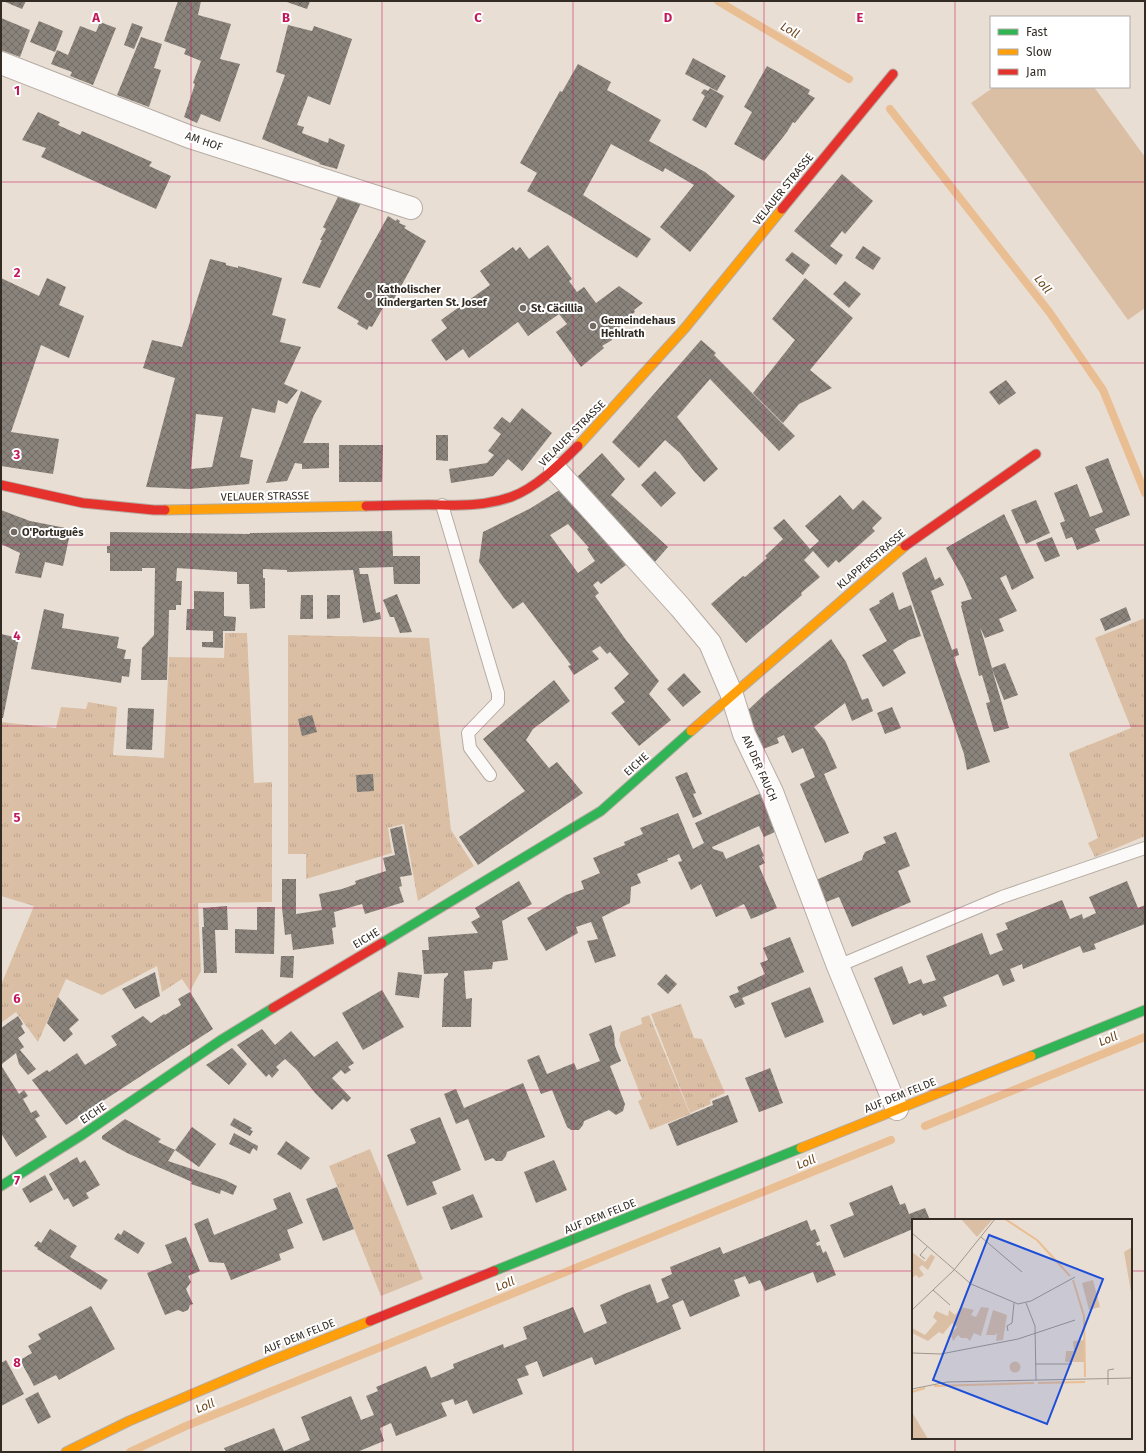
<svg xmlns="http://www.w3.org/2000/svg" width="1146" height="1453" font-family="'Fira Sans',sans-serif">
  <defs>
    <pattern id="grass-tufts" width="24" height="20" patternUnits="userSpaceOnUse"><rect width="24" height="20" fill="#dabfa5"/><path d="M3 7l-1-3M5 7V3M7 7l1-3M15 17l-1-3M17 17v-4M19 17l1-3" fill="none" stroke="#bca48e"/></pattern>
    <pattern id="building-cross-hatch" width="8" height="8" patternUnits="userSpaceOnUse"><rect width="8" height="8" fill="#8a837b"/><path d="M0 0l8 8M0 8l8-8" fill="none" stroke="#716b65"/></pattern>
  </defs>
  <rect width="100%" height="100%" fill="#e9ded3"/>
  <!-- grass -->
  <g fill="url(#grass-tufts)">
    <polygon points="1145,618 1145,836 1095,857 1088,843 1098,838 1069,753 1131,728 1095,638"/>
    <polygon points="225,633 247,633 254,783 272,782 272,902 198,903 201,971 190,991 182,979 162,992 157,966 102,995 66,979 38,1042 16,1012 1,1023 1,985 34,906 1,896 1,722 56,728 61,707 86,709 88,702 117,707 113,755 164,758 169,657 224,658"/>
    <polygon points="288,635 429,638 451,830 474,866 418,901 404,824 388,828 392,853 306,879 306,854 288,854"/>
    <polygon points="681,1004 694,1038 702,1039 725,1093 710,1100 711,1104 690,1113 651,1014"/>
    <polygon points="649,1015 690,1114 650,1130 638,1101 642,1099 619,1040 621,1032 642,1024 641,1018"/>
    <polygon points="370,1149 423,1279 381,1296 329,1166"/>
  </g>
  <!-- park -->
  <polygon fill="#dabfa5" points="994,87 1094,87 1145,157 1145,308 1128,320 971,103"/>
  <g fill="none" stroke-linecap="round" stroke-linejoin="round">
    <!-- stream -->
    <g stroke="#eabe93" stroke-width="8">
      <polyline points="718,1 849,79"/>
      <polyline points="890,109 1050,313 1103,390 1145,493"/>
      <polyline points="925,1126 1145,1037"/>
      <polyline points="130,1452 186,1426 891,1140"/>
    </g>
  </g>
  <!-- building -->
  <g fill="url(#building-cross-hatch)" fill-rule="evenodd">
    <polygon points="3,1 26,1 22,9"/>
    <polygon points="178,1 201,1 198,15 231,24 220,59 240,64 220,122 201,114 197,123 184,117 195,84 193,83 201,61 184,54 186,49 164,41"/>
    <polygon points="284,1 310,1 307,9"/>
    <polygon points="1,18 30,30 20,57 1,50"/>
    <polygon points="39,21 63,31 55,52 30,42"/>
    <polygon points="100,22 116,28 93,85 70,76 72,72 51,64 57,50 68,55 80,26 96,32"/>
    <polygon points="132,23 143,27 134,49 124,45"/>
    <polygon points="288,25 312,31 314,26 352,39 330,105 308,96 297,125 304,127 302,133 328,143 329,138 345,145 337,169 319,164 320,163 262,139 285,75 276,72"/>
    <polygon points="141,37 162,44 154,68 161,70 149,107 117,95"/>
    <polygon points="693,58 726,76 717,91 685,74"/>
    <polygon points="578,64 611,82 607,90 661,120 649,141 705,172 735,196 690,252 660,227 694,185 665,168 663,172 611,144 583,195 651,239 637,258 569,215 527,191 537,173 520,163 560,91 562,92"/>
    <polygon points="767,66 810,90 808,94 815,98 795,123 793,122 787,132 764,161 734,144 752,112 744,107"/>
    <polygon points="710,88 724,96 706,128 692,120 705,96 701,93 704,89 708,91"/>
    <polygon points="38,112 60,122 58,125 80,135 82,131 152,162 149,166 171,176 156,209 41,157 46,148 22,140"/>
    <polygon points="842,174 873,201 845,234 842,231 830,246 843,255 836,265 794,231"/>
    <polygon points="339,195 361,203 320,288 302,283 322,240 320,240 326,229 323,227"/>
    <polygon points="388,216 396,221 397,219 400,221 399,223 406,226 404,228 426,241 389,308 384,306 372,327 369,326 367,330 357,324 359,321 337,308"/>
    <polygon points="548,245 572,279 569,281 577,292 584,287 596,303 619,286 643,303 634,310 635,312 626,319 628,321 618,328 620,330 610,337 612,340 602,346 604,348 581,367 556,332 567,324 559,314 528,336 518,322 469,358 463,349 446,361 431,340 447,328 441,320 490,285 480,271 513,247 516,251 520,247 529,259"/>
    <polygon points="863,246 881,258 873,270 855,258"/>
    <polygon points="792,252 810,265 803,275 785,260"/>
    <path d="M 210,259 L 226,263 L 226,265 L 238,268 L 238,266 L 282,278 L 272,315 L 286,319 L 280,342 L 301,347 L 284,384 L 298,390 L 287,404 L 278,400 L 275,413 L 252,408 L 240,457 L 253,460 L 249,484 L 189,489 L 146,487 L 175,378 L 143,368 L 152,340 L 182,347 ZM 196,414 L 223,417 L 212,467 L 191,469 Z"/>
    <polygon points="1,278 39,296 47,278 66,287 59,305 84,316 69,358 41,345 11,432 59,439 53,474 1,466"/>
    <polygon points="805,278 853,318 810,370 832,388 799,404 783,423 753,393 795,340 772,319"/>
    <polygon points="845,281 861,294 849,308 833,294"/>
    <polygon points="701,340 716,353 714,355 795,436 779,451 710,379 677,417 718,469 704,482 693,470 680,453 665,440 639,468 612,442"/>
    <polygon points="1006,380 1016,393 999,405 989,392"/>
    <polygon points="301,391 322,401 314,415 303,443 329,443 329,468 302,469 302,464 295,463 287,481 266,483"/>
    <polygon points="522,408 552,433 523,470 522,471 508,459 493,476 451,483 449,469 487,463 494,455 488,451 501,434 493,428 502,417 510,423"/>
    <polygon points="436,435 448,435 448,461 436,460"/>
    <polygon points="339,445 383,445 382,482 339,482"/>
    <polygon points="602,453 625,479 611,495 668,547 653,564 575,479"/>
    <polygon points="1108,458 1130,515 1095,529 1100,541 1077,550 1072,537 1066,539 1060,523 1065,521 1054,493 1077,484 1090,517 1103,512 1085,467"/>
    <polygon points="655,471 676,493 661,507 641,485"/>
    <path d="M 561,489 L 626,565 L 601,584 L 598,581 L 593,585 L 599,593 L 595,596 L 626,640 L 659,681 L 649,694 L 671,720 L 639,746 L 611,713 L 625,702 L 614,688 L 629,674 L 610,652 L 607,654 L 600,646 L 592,651 L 599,659 L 574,675 L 568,666 L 571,665 L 523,602 L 513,609 L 504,598 L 479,562 L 483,532 L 531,508 ZM 568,524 L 589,548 L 587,549 L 595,561 L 578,573 L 550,535 Z"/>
    <polygon points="840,495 853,510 863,500 882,518 872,528 875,531 839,563 836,560 828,568 813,551 804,560 820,577 801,593 802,595 746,643 711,604 743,576 745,577 767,558 765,556 783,539 773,528 784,519 810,549 819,541 805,526"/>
    <polygon points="1036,500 1050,533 1026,544 1011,510"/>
    <polygon points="1,510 30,521 71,529 63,566 45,562 41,578 15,573 20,553 1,544"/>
    <polygon points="1004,514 1034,578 1012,590 1006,575 1000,578 1017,611 999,619 1004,631 985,638 980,627 992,668 1005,663 1018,695 1004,700 992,669 1009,728 994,732 986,703 990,702 982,675 979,676 961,606 962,605 961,602 972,599 964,580 946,548"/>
    <polygon points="392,531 393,556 420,556 420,584 394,584 393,567 359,568 360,574 368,574 376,613 380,612 381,619 377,620 363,623 353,570 287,572 287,570 263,569 263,578 265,578 265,608 250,609 249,584 237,584 237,572 177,568 176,581 182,581 181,605 176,605 176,610 169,610 167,680 141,680 142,648 154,635 155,568 142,568 142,571 110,571 110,553 107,553 107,546 110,546 110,532 250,534 250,533"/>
    <polygon points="1052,537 1060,556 1045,562 1036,543"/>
    <polygon points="926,557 935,580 940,577 944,585 931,591 952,650 957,648 959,655 954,657 990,762 967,770 964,754 902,573"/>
    <polygon points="194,591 224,592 224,616 236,617 235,631 223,631 223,648 202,647 202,642 213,642 213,631 186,630 187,609 194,609"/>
    <polygon points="893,592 899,610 911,605 921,636 909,640 893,650 906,673 883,687 862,655 887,641 869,609 880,603 879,601"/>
    <polygon points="397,594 412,632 400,633 394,617 390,617 383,600"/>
    <polygon points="301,595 313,595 313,619 300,619"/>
    <polygon points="327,595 340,595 340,618 327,619"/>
    <polygon points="1126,607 1131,620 1105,631 1100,619"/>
    <polygon points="44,609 64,614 62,628 119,637 117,648 126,650 124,659 131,659 129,677 122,676 121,683 31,669"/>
    <polygon points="1,634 19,638 3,718 1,718"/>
    <polygon points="831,639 846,662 862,700 868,698 873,711 852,721 845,703 814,727 825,741 837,768 824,774 849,833 825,843 800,784 815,777 803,748 792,753 784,735 777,738 779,743 763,749 747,711 765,694"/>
    <polygon points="684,673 701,692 683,707 667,689"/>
    <polygon points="554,680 570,701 533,729 526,740 549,768 557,762 583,793 478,865 459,837 525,791 483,739"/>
    <polygon points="892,707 901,728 885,734 877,713"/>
    <polygon points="128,708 154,709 152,750 126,749"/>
    <polygon points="312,715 317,732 302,736 298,719"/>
    <polygon points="687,772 696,793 693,794 702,814 693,818 675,777"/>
    <polygon points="373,774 374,791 357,792 356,775"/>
    <polygon points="761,793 775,832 764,837 759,826 712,847 713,849 723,852 726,859 759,844 764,856 762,857 765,863 759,866 777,908 751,919 744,904 716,917 701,884 691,890 678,862 682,861 679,854 667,859 668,861 637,874 641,883 631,887 630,903 602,917 616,956 595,963 587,941 598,939 591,922 576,927 578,933 546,951 527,918 566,895 584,889 581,881 600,873 593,858 625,845 624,842 643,834 640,828 678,813 693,849 704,843 695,823"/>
    <polygon points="402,826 412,875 400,877 402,886 399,887 404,902 365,914 362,904 334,912 336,927 332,928 334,944 293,950 291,934 285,935 282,908 282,879 296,879 296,914 322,910 319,894 342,889 356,884 355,881 386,871 383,858 395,855 390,829"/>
    <polygon points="896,832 910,866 898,871 911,902 852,927 839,897 826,902 816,880 862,860 863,856 865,852 886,843 883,837"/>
    <polygon points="519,881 532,904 502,921 508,960 493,962 492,969 464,971 466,999 472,998 471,1027 442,1027 444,979 448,975 448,973 424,974 422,950 429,950 428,937 478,933 471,922 480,917 475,908"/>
    <polygon points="1127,881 1138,908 1145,905 1145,924 1094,944 1096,949 1083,953 1080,946 1023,969 1022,964 1010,969 1015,981 1003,986 998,974 943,997 947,1006 923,1016 921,1013 893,1025 874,978 902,966 909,984 921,979 923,984 936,980 926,956 982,933 990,955 1003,950 996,934 1008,929 1005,923 1062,900 1070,919 1082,914 1083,919 1096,913 1089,897"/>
    <polygon points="227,906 228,930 215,930 217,973 204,973 202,927 204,927 203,908"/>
    <polygon points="257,907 275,907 274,954 235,953 235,929 257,930"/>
    <polygon points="790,937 804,972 742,998 745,1004 735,1008 729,996 739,992 737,987 765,974 760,963 768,960 763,948"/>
    <polygon points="281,956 294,956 293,978 280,977"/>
    <polygon points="155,972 160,996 135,1009 122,989"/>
    <polygon points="398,972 422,975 419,998 395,995"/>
    <polygon points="666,974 677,984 668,994 657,984"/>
    <polygon points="810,987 824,1022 785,1038 771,1003"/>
    <polygon points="382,990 404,1027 363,1050 342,1013"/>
    <polygon points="190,992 213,1029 66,1125 32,1080 47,1070 49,1072 77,1053 85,1065 117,1045 111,1036 143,1016 151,1023 164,1014 165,1015 181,1005 178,999"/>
    <polygon points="58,997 79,1020 69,1029 73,1034 64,1042 47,1023"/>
    <polygon points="18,1016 23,1024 21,1026 25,1033 18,1038 24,1047 20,1050 36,1069 28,1075 19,1064 16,1053 2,1064 1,1062 1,1028"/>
    <polygon points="611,1025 614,1034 615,1046 621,1061 610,1066 625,1104 623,1111 616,1115 609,1110 584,1121 583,1125 579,1130 571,1130 567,1127 552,1090 541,1094 527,1060 539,1055 547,1074 574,1063 577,1070 600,1061 589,1034"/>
    <polygon points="262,1029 275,1045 291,1031 314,1057 337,1041 354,1063 348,1067 351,1070 345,1074 341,1070 332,1078 351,1098 347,1102 343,1099 332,1110 315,1093 297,1070 285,1059 276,1067 279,1070 272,1078 269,1074 266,1077 237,1045"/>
    <polygon points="232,1048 247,1064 229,1085 206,1065"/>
    <polygon points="1,1065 19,1094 24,1090 28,1096 23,1099 31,1113 36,1110 40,1116 35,1119 47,1137 16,1157 1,1133"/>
    <polygon points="770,1068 783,1103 759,1112 745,1078"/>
    <polygon points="523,1083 545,1137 507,1152 506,1156 502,1161 496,1161 493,1158 485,1161 468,1119 456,1124 444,1094 456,1089 464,1108"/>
    <polygon points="728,1095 738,1122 677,1146 668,1124 713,1105 712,1101"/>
    <polygon points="440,1117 461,1170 432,1182 437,1194 407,1206 387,1155 416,1143 410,1129"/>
    <polygon points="234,1118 252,1128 250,1130 253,1131 250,1136 230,1125"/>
    <polygon points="125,1119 161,1139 158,1142 175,1150 168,1161 225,1180 237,1186 233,1195 221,1190 220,1194 191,1184 192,1182 127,1153 102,1139 102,1136"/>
    <polygon points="192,1127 216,1144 199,1167 175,1150"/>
    <polygon points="234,1133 258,1146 257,1151 253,1148 250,1154 229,1144"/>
    <polygon points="286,1141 310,1158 301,1170 277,1154"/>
    <polygon points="77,1157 80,1163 85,1160 100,1185 86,1193 89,1198 73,1207 68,1198 64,1200 49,1174"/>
    <polygon points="554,1160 567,1190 536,1203 524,1172"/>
    <polygon points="45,1175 53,1190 30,1203 22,1189"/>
    <polygon points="892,1185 900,1205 905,1203 909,1214 925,1208 930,1220 913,1220 913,1229 844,1258 830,1225 854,1215 849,1203"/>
    <polygon points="337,1187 354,1229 323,1241 306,1199"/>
    <polygon points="290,1192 303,1223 287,1230 294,1248 279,1254 281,1260 231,1280 224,1263 209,1262 194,1224 208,1218 214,1235 277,1209 273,1199"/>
    <polygon points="473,1194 483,1217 451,1230 442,1207"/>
    <polygon points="807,1220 811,1231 815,1229 820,1241 816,1243 817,1246 820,1245 823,1253 826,1251 836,1275 817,1283 813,1272 765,1291 760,1280 749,1284 745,1276 734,1280 740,1296 690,1317 683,1300 672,1305 681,1329 595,1365 592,1357 543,1377 537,1361 525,1366 529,1375 517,1379 523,1394 473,1414 467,1400 455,1405 453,1399 441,1403 447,1416 396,1436 391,1423 380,1428 384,1441 357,1452 226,1452 224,1448 274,1428 284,1451 310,1440 301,1417 351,1396 361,1420 374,1415 366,1396 378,1391 376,1387 426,1366 431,1378 443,1373 454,1368 453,1364 503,1344 504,1348 527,1339 523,1327 573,1307 584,1333 607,1323 600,1305 624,1294 650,1284 657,1303 669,1298 661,1279 672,1274 670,1267 720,1247 723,1254"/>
    <polygon points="50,1229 77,1246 70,1257 108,1280 101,1290 37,1249 38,1248 34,1246 38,1241 41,1243"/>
    <polygon points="124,1230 145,1243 138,1254 114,1239 118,1233 121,1235"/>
    <polygon points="186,1237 200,1271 188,1276 191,1282 186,1289 193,1304 190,1305 188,1310 183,1312 178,1310 165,1315 147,1273 172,1263 165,1245"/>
    <polygon points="91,1306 115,1349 59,1380 56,1375 34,1386 20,1360 32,1353 28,1346 41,1339 38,1334"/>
    <polygon points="6,1360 24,1394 1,1406 1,1363"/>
    <polygon points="38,1392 51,1417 38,1424 25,1399"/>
  </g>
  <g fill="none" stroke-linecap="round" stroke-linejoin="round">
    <defs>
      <g id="lane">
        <polyline points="442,505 498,693 498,702 468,733 470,748 490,775"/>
        <polyline points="838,966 1002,897 1145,848"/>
      </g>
      <g id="street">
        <polyline points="1,63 190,137 411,208"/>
        <polyline points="555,469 680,607 710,643 732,695 744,734 772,792 838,966 897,1109"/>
      </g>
      <g id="fast">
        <polyline points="382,943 601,811 691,731"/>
        <polyline points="1031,1056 1145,1010"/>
        <polyline points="1,1186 82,1135 221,1040 273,1008"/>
        <polyline points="494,1271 801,1148"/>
      </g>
      <g id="slow">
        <polyline points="578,446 685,328 782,209"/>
        <polyline points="165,510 366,506"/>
        <polyline points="691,731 905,546"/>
        <polyline points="801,1148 1031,1056"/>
        <polyline points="66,1452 129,1421 263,1364 370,1321"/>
      </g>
      <g id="jam">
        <polyline points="782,209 893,74"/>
        <polyline points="1,485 83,503 154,510 165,510"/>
        <path d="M 366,506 C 391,506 417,504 442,505 C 465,506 489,505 511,497 C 536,488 560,464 578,446"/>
        <polyline points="905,546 1036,454"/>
        <polyline points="273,1008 382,943"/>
        <polyline points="370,1321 494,1271"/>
      </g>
    </defs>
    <!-- lane casing -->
    <use href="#lane" stroke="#b5aca4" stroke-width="14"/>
    <!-- street casing -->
    <use href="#street" stroke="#b5aca4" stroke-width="24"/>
    <!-- fast casing -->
    <use href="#fast" stroke="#b5aca4" stroke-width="11"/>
    <!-- slow casing -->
    <use href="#slow" stroke="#b5aca4" stroke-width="11"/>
    <!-- jam casing -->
    <use href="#jam" stroke="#b5aca4" stroke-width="11"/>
    <!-- lane -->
    <use href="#lane" stroke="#fcfaf8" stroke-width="12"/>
    <!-- street -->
    <use href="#street" stroke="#fcfaf8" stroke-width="22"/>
    <!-- fast -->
    <use href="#fast" stroke="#30b455" stroke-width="9"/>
    <!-- slow -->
    <use href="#slow" stroke="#ff9f0a" stroke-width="9"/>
    <!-- jam -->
    <use href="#jam" stroke="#e5322d" stroke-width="9"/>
  </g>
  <!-- grid -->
  <path fill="none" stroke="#c2185b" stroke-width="1" stroke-opacity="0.55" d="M 191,1 L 191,1452M 382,1 L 382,1452M 573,1 L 573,1452M 764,1 L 764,1452M 955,1 L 955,1220M 1,182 L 1145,182M 1,363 L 1145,363M 1,545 L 1145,545M 1,726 L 1145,726M 1,908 L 1145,908M 1,1090 L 1145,1090M 1,1271 L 913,1271M 1131,1271 L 1145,1271M 955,1438 L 955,1452"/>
  <!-- markers -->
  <g fill="#736a62" stroke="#fff" stroke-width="1.5">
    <circle cx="369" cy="295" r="4"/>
    <circle cx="523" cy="308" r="4"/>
    <circle cx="593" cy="326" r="4"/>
    <circle cx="14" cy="532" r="4"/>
  </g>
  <g text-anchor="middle" stroke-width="4" stroke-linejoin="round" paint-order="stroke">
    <!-- street labels -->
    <g font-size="11" fill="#332c25" stroke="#fff">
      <text transform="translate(204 141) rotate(19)" y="4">AM HOF</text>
      <text transform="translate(783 189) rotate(-51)" y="4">VELAUER STRASSE</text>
      <text transform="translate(572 433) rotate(-45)" y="4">VELAUER STRASSE</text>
      <text transform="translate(265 496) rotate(-1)" y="4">VELAUER STRASSE</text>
      <text transform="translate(871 559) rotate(-40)" y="4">KLAPPERSTRASSE</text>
      <text transform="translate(636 764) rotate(-42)" y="4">EICHE</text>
      <text transform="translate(760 768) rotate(66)" y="4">AN DER FAUCH</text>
      <text transform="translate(366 938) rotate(-31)" y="4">EICHE</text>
      <text transform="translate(900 1095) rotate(-22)" y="4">AUF DEM FELDE</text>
      <text transform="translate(93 1113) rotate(-34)" y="4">EICHE</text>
      <text transform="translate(600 1216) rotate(-22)" y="4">AUF DEM FELDE</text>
      <text transform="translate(299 1336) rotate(-22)" y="4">AUF DEM FELDE</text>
    </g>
    <!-- poi labels -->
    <g font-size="11" font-weight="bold" fill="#332c25" stroke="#fff" text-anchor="start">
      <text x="377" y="293">Katholischer<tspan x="377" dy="13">Kindergarten St. Josef</tspan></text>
      <text x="531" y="312">St. Cäcillia</text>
      <text x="601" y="324">Gemeindehaus<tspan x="601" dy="13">Hehlrath</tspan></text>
      <text x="22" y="536">O'Português</text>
    </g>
    <!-- water labels -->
    <g font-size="12" font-style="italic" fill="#6e461c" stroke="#fff">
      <text transform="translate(790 30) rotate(31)" y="4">Loll</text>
      <text transform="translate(1043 284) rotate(52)" y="4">Loll</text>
      <text transform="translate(1108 1039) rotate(-22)" y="4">Loll</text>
      <text transform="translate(806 1162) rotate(-22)" y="4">Loll</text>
      <text transform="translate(505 1284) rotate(-22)" y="4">Loll</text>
      <text transform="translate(205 1406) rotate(-22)" y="4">Loll</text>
    </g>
  </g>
  <!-- overview -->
  <g transform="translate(912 1219)">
    <rect width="220" height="220" fill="#e9ded3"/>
    <path d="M 0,33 L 13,43 L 19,35 L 23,38 L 16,51 L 10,46 L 7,49 L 12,56 L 7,59 L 4,56 L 0,59 ZM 49,88 L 62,91 L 59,96 L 64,98 L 69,88 L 77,89 L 69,117 L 62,114 L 58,122 L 55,119 L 49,119 L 46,116 L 41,122 L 40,118 L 35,119 L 45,108 L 40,104 L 31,115 L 27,113 L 16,122 L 0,114 L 0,109 L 13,116 L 25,102 L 21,98 L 24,92 L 36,97 L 37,91 L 43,96 ZM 81,91 L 95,96 L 91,121 L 84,122 L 85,114 L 83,116 L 74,116 ZM 172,121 L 172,143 L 153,143 L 154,132 L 162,132 L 161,122 ZM97.5 148a5.5 5.5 0 1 1 11 0a5.5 5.5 0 1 1-11 0Z" fill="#dabfa5"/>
    <path d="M 220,28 L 220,78 L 212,33 ZM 0,193 L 16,220 L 0,220 Z" fill="#dabfa5"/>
    <path d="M 49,0 L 81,0 L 65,18 Z" fill="#dabfa5"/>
    <path d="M 181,61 L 188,88 L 177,91 L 170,64 Z" fill="#dabfa5"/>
    <path fill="none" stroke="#eabe93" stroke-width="2" d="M 93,0 L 125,21 L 158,57M 161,61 L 172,97 L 173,158M 126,164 L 173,163M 22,167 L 122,164M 0,173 L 13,169"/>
    <path fill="none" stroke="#a0978d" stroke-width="1" d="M 0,14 L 59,65 L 106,85 L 119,82 L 163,58M 69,18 L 110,53M 13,40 L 8,36 L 15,28M 21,71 L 38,86M 114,84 L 123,107 L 124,161M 0,91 L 42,51 L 83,0M 96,112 L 95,107 L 100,104 L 102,84M 0,134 L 29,135 L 106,120 L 163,101M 123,145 L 160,145M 196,166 L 196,151 L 202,150M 0,170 L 35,163 L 220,159"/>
    <path fill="#1d4ed8" fill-opacity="0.15" stroke="#1d4ed8" stroke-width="2" d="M 77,16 L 191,60 L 135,205 L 21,161 Z"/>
    <rect width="220" height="220" fill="none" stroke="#332c25" stroke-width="2"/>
  </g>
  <g font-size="13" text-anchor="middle" font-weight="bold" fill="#c2185b" stroke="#fff" stroke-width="4" stroke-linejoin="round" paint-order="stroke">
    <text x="96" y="22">A</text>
    <text x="286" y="22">B</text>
    <text x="478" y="22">C</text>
    <text x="668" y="22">D</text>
    <text x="860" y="22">E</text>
    <text x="17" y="95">1</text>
    <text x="17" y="277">2</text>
    <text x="17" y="459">3</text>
    <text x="17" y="640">4</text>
    <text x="17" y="822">5</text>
    <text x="17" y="1003">6</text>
    <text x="17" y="1185">7</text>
    <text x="17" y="1367">8</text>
  </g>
  <!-- border -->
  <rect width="1146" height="1453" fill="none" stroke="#332c25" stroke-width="4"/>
  <!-- legend -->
  <rect x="990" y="16" width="140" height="72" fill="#ffffff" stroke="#adaba8"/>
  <rect x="998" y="29" width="20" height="6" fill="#30b455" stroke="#adaba8"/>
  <text x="1026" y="36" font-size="12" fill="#332c25">Fast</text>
  <rect x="998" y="49" width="20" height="6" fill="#ff9f0a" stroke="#adaba8"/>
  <text x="1026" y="56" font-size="12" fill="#332c25">Slow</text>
  <rect x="998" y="69" width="20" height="6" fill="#e5322d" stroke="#adaba8"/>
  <text x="1026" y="76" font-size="12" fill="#332c25">Jam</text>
</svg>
